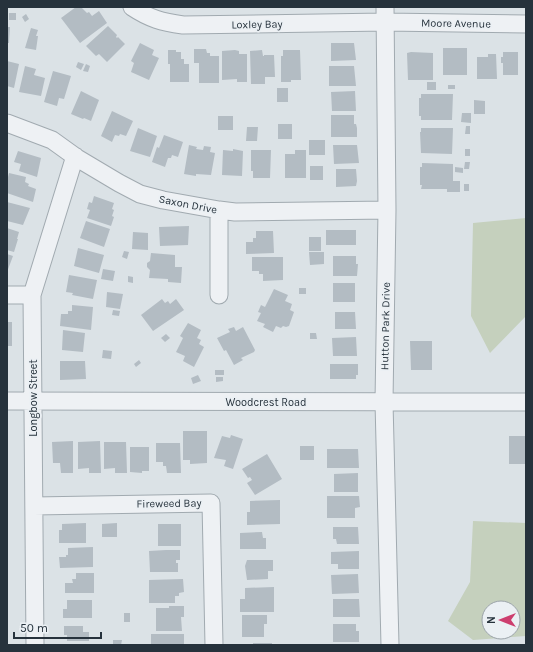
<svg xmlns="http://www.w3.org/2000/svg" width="533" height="652" viewBox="0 0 533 652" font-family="Karla,sans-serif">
	<rect width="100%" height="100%" fill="#dbe2e6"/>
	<path fill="#c5d0bd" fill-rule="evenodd" d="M 526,218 L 526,316 L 490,353 L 471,316 L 473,223 Z
		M 473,521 L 526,523 L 526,636 L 473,640 L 448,621 L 470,582 ZM 489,608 L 513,608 L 513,632 L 489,632 Z"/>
	<path fill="#b3bcc3" d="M 76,7 L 81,7 L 87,13 L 89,12 L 92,16 L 99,11 L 107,23 L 80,43 L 61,18 Z
		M 9,13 L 16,13 L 16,20 L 9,20 Z
		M 26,14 L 29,19 L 25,22 L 22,17 Z
		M 108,26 L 117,35 L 116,37 L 117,38 L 118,37 L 125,44 L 107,62 L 99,54 L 96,56 L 86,46 Z
		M 7,27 L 10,27 L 9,43 L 7,43 Z
		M 31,28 L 38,30 L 36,36 L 38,36 L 36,50 L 25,48 Z
		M 140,43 L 154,50 L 152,55 L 159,58 L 149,80 L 131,72 L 134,63 L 131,61 Z
		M 331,43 L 354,43 L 356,60 L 331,61 Z
		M 443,48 L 467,48 L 467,75 L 443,75 Z
		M 194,49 L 206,49 L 207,53 L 210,53 L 210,56 L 219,56 L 219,83 L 199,83 L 199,63 L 194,63 Z
		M 168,50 L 176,50 L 176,52 L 181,52 L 181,59 L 184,59 L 184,64 L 189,64 L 189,82 L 170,82 L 170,64 L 168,64 Z
		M 235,50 L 239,51 L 239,54 L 247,54 L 247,82 L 237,82 L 237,79 L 222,80 L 222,51 Z
		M 262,50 L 263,56 L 264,56 L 264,55 L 274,55 L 275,77 L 265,77 L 265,84 L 251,84 L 250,51 Z
		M 283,50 L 300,50 L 301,80 L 291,80 L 291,82 L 281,82 L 281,56 L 283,56 Z
		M 411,52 L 433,53 L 433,80 L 408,80 L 407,53 Z
		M 503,52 L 518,52 L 518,75 L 503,75 L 503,63 L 501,63 L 501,57 L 503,57 Z
		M 488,54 L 496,54 L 497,79 L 477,79 L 477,57 L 488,57 Z
		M 7,61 L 19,64 L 14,88 L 7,86 Z
		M 78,62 L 84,64 L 81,70 L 76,67 Z
		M 86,64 L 90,66 L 88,72 L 83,71 Z
		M 25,66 L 36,69 L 34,75 L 45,78 L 41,96 L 19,92 Z
		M 329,66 L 354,66 L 356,86 L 329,86 Z
		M 53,71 L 71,76 L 64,99 L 59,98 L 57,106 L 44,102 Z
		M 427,82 L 436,82 L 436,90 L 427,90 Z
		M 448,85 L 455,85 L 455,89 L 448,89 Z
		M 277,88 L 288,88 L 288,102 L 277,102 Z
		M 81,91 L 99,100 L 91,121 L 84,118 L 83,119 L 71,114 Z
		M 355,91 L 356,111 L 332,111 L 331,92 Z
		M 421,94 L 453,94 L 452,120 L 421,120 L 421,116 L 419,116 L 419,98 L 421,98 Z
		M 474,100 L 485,101 L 485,114 L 474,114 Z
		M 112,111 L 133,121 L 126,136 L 120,134 L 119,136 L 115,135 L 112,142 L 101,136 Z
		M 462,113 L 471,113 L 471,123 L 461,122 Z
		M 331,115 L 354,115 L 354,124 L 356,124 L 357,128 L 357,137 L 331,137 Z
		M 218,116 L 233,116 L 233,130 L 218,130 Z
		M 278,124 L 292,124 L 292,139 L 278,139 Z
		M 466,126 L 470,126 L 470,134 L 465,134 Z
		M 247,127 L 258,127 L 257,141 L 246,141 Z
		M 138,128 L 157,136 L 150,157 L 130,151 Z
		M 421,128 L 453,128 L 452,154 L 421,153 L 420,132 L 421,132 Z
		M 164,135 L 183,142 L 178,157 L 172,155 L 171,158 L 168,158 L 165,167 L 152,162 L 157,147 L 159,148 Z
		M 309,140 L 325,140 L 325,155 L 309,155 Z
		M 189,145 L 197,147 L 196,149 L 203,150 L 204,146 L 211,147 L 210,152 L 215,153 L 211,175 L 196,174 L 196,176 L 184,174 Z
		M 333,145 L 357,145 L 359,163 L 334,164 Z
		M 233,149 L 243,151 L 242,176 L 222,175 L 223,150 L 233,151 Z
		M 465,149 L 470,149 L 470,156 L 465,156 Z
		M 251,150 L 271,150 L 270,178 L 253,178 L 253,171 L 251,171 Z
		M 295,150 L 306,150 L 306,178 L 285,178 L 285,154 L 295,154 Z
		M 18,151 L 41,158 L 37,177 L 19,171 L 21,164 L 14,162 Z
		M 465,162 L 470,162 L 469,169 L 464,169 Z
		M 422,163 L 453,164 L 453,181 L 460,181 L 460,192 L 447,192 L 447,189 L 421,189 L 422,185 L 420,185 L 420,167 L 422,167 Z
		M 310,166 L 323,166 L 323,180 L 310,180 Z
		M 455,167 L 463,168 L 463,173 L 455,172 Z
		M 336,169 L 356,169 L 357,181 L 356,186 L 336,187 Z
		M 9,173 L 26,177 L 25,182 L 29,184 L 28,186 L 36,189 L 33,202 L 7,193 L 7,181 Z
		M 464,184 L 469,184 L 469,191 L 464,191 Z
		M 94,196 L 114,203 L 112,209 L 114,210 L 112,216 L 114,217 L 111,226 L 87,218 L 90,210 L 87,209 L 89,202 L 92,203 Z
		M 7,202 L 30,208 L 23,225 L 7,221 Z
		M 86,221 L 110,229 L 104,247 L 80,238 Z
		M 189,226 L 188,245 L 160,246 L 159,227 Z
		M 7,228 L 19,232 L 17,239 L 18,239 L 14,252 L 7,250 Z
		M 326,230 L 356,230 L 356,245 L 326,245 Z
		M 256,231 L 273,231 L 274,253 L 246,254 L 246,242 L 253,242 L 253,238 L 256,238 Z
		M 133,232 L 148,233 L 148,250 L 132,249 Z
		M 309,237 L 321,237 L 321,251 L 309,251 Z
		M 78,248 L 104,255 L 99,273 L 74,266 Z
		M 124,251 L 129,252 L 127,259 L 122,257 Z
		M 309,252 L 324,252 L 324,264 L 310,265 Z
		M 151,253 L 175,255 L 175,267 L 182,267 L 181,283 L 168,282 L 168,279 L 149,278 L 150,270 L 147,267 L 147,263 L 150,261 Z
		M 7,254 L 13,256 L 7,272 Z
		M 333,256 L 356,256 L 356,264 L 358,264 L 357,276 L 333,276 Z
		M 252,257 L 283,257 L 283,280 L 263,281 L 263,274 L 259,274 L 259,271 L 252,271 Z
		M 103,269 L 115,271 L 113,281 L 101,279 Z
		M 69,275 L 97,280 L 93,299 L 72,295 L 73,293 L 66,292 Z
		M 128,276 L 133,277 L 133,283 L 128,282 Z
		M 333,283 L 355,283 L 355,302 L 333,302 Z
		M 299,288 L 306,288 L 306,294 L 299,294 Z
		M 274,289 L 288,295 L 285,301 L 292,304 L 290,310 L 294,312 L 289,326 L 286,327 L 283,326 L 281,328 L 276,326 L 273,332 L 263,327 L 265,324 L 257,321 L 261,313 L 258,312 L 261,305 L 265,307 Z
		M 107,292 L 123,294 L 120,309 L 106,307 Z
		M 162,299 L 165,303 L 168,301 L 170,304 L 176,299 L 184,310 L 153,331 L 141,315 Z
		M 72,305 L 93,307 L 91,330 L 60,326 L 61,314 L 68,314 L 68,311 L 72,311 Z
		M 113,310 L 120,311 L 119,316 L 112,315 Z
		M 335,312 L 355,312 L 356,329 L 335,329 Z
		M 7,322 L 12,322 L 12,346 L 7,346 Z
		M 188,323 L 201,330 L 197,338 L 201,340 L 199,344 L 204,347 L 194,367 L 183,361 L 185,356 L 176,352 L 183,338 L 180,336 Z
		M 234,327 L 236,331 L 243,327 L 255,350 L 254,352 L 241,358 L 243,360 L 234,365 L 226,350 L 224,351 L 217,338 L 230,332 L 228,329 Z
		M 63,330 L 85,333 L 83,352 L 62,350 Z
		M 310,333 L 316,333 L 317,339 L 310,339 Z
		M 166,334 L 170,338 L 165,342 L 161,338 Z
		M 356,337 L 357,356 L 333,356 L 332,338 Z
		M 410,341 L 432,341 L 432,370 L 411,370 Z
		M 103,350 L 112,351 L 111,359 L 102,358 Z
		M 139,360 L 141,363 L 136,367 L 134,364 Z
		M 60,361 L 85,361 L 86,379 L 60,380 Z
		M 330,364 L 358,364 L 358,375 L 356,375 L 356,379 L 330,379 Z
		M 215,370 L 224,370 L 224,375 L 215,375 Z
		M 198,375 L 201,381 L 193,384 L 191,378 Z
		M 216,377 L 223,377 L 223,381 L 216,382 Z
		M 183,431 L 207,431 L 207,463 L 190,464 L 190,460 L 183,460 Z
		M 231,435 L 243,439 L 233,469 L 224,466 L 226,460 L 214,458 L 222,436 L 230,438 Z
		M 509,436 L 526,436 L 526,464 L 509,464 Z
		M 73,441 L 73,473 L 61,473 L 60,463 L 53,463 L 52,442 Z
		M 100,441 L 101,473 L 89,473 L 89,468 L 78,469 L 78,442 Z
		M 104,442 L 126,442 L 127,473 L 115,473 L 115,468 L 104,469 Z
		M 156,443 L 180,443 L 181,473 L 167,473 L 166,466 L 163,466 L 163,462 L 156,462 Z
		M 300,446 L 314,446 L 314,460 L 300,460 Z
		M 130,447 L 149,447 L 149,471 L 142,471 L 142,473 L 130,472 Z
		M 327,449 L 358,449 L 359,468 L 327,468 Z
		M 267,454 L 282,479 L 255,495 L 247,483 L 252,480 L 250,477 L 248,478 L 242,469 Z
		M 358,473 L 358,492 L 334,492 L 334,474 Z
		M 327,496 L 359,496 L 360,507 L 355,508 L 355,518 L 327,518 Z
		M 280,500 L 280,524 L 247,525 L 247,512 L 250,512 L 250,501 Z
		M 86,523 L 86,543 L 59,543 L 59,530 L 62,530 L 62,524 Z
		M 117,523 L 117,537 L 102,537 L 102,524 Z
		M 158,524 L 181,524 L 181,546 L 158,546 Z
		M 333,527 L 358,527 L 359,544 L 337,544 L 336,539 L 333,539 Z
		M 262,532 L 263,538 L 266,538 L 266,549 L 240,549 L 240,533 Z
		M 93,547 L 93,567 L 60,568 L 59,557 L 66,557 L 66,555 L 68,555 L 68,548 Z
		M 166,550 L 180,550 L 180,560 L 176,560 L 176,563 L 178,563 L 178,572 L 150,572 L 149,551 Z
		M 359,551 L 359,569 L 338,569 L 338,564 L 331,564 L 331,552 Z
		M 247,560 L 273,560 L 273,571 L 268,571 L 268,579 L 247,580 L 245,566 Z
		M 76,573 L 94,573 L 94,593 L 65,593 L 65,583 L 73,583 L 72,579 L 76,579 Z
		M 358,574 L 359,593 L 332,594 L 331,575 Z
		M 183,579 L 184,592 L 179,593 L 179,596 L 175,596 L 175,603 L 149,603 L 149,580 Z
		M 274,587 L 274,612 L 240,612 L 240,599 L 245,599 L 245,588 Z
		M 333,599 L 359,599 L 360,617 L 333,617 Z
		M 67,600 L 92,600 L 92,618 L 63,618 L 63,609 L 67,609 Z
		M 169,606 L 184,606 L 184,617 L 181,617 L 182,631 L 156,631 L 156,608 L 169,608 Z
		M 124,613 L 130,613 L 130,622 L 124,622 Z
		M 242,615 L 267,615 L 267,624 L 264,624 L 264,637 L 242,637 Z
		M 333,624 L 356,624 L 356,631 L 359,631 L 359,642 L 333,642 Z
		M 64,626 L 83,626 L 83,632 L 89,632 L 89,641 L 67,641 L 67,635 L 64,635 Z
		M 151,634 L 184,634 L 184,645 L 151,645 Z
		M 113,640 L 122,640 L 121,645 L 113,645 Z
		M 253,643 L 272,643 L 272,645 L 253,645 Z"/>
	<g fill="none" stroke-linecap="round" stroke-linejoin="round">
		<defs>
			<path id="minor" d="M 132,7 C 150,19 162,22 183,25 L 385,22 L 526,24
				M 385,7 L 387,210 L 384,402 L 390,645
				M 7,123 L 52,140 L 77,158 L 119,183 L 140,194 L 163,200 L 219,210 L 235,212 L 387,210
				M 219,210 L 219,295
				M 7,295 L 32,295
				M 7,401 L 526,402
				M 34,506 L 211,503 L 214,645
				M 35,645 L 32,295 L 75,156"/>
		</defs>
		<use href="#minor" stroke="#a1aab0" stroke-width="19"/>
		<use href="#minor" stroke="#eef1f4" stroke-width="17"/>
	</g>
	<g text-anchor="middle" stroke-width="3.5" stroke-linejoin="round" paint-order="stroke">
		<g font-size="11" fill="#26323c" stroke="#ebf0f4">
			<text transform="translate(456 23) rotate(1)" y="4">Moore Avenue</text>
			<text transform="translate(257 24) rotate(-1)" y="4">Loxley Bay</text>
			<text transform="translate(188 204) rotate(11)" y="4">Saxon Drive</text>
			<text transform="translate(385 326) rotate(-89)" y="4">Hutton Park Drive</text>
			<text transform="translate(33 398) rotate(-90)" y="4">Longbow Street</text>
			<text x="266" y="406">Woodcrest Road</text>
			<text transform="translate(169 503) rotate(-1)" y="4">Fireweed Bay</text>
		</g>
	</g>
	<rect width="533" height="652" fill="none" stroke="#26323c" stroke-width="16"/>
	<g transform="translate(501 620) rotate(270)"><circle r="19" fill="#ebf0f4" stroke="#9ca4aa"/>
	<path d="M0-3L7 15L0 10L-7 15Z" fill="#cd3e6f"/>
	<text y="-6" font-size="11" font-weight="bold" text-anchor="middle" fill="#26323c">N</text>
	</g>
	<path d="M14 632v6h87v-6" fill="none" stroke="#26323c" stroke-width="2"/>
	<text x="20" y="632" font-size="12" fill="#26323c" stroke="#ebf0f4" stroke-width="3" paint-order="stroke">50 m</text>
</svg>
